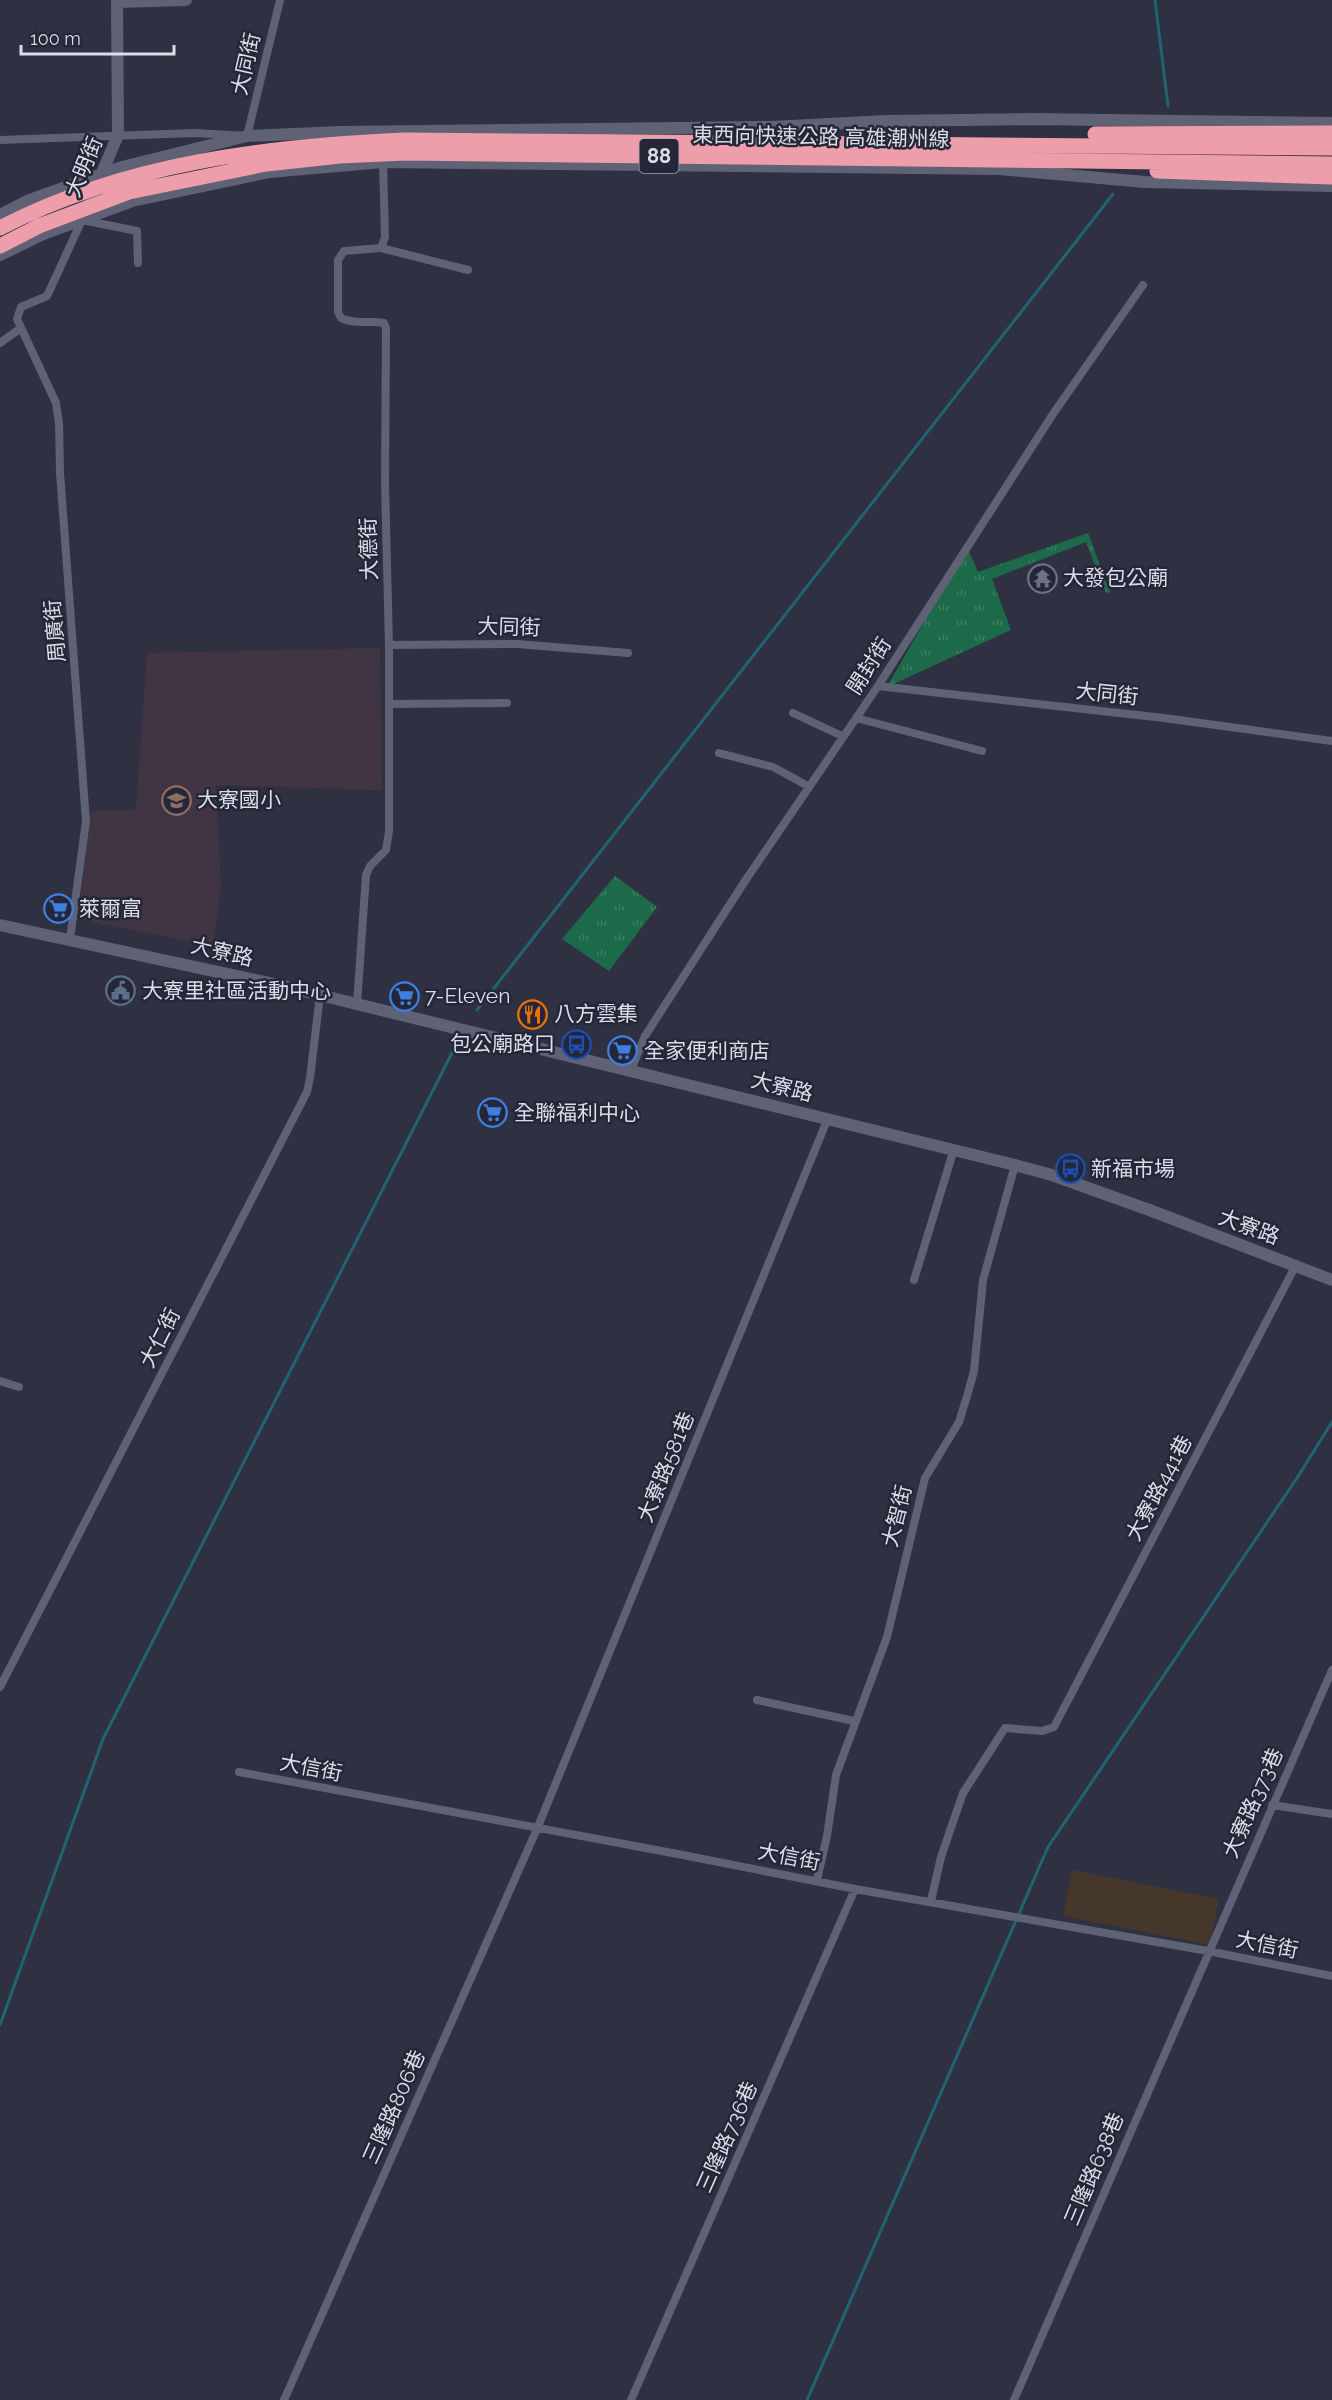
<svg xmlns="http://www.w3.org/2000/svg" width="1332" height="2400" viewBox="0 0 1332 2400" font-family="Raleway,'Noto Sans TC',sans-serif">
	<defs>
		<pattern id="park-tufts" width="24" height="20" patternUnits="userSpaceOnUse" patternTransform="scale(1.5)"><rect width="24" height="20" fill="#1d6a4a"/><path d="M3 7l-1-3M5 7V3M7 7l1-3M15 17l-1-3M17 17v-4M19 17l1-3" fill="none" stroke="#3d7f64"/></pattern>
	</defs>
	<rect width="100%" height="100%" fill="#2f3142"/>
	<path fill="#45372a" d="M 1072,1870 L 1219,1899 L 1210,1945 L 1063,1916 Z"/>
	<path fill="#423543" d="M 380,648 L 382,790 L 216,785 L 221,884 L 213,946 L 78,919 L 91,811 L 136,810 L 147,653 Z"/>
	<path fill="url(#park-tufts)" d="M 1088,533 L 1110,592 L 1106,593 L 1086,542 L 992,579 L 1011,630 L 887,687 L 967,547 L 978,572 Z
		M 615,876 L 657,907 L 609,971 L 562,939 Z"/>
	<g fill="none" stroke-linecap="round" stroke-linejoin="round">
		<path stroke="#206471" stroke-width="3" d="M 1155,0 L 1168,106
			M 477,1010 L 1113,194
			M 0,2025 L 103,1739 L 453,1051
			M 807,2400 L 1048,1847 L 1299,1475 L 1332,1422"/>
		<path stroke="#5f6275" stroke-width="8" d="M 0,140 L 194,133 L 247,136 L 280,0
			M 381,248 L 468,270
			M 0,343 L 21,328
			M 389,645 L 517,644 L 628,653
			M 878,686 L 1164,718 L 1332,741
			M 389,704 L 507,703
			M 793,713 L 842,736
			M 856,718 L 982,751
			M 719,753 L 773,767 L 808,786
			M 70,939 L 86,821 L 60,473 L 59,424 L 56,403 L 17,319 L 21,307 L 47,296 L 82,220 L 137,231 L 138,263
			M 357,1004 L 366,875 L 370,866 L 386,850 L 389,831 L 389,645 L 385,483 L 386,328 L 384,323 C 370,320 354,325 341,318 L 338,312 L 338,260 L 344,251 L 381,248 L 385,237 L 383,162
			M 631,1070 L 645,1036 L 745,881 L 878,686 L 1053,414 L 1143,285
			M 914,1280 L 954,1149
			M 0,1381 L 19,1387
			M 0,1687 L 307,1092 L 310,1078 L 320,995
			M 757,1700 L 854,1721
			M 239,1772 L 683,1855 L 855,1889 L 1208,1951 L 1332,1976
			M 1272,1805 L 1332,1814
			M 817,1880 L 827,1836 L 836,1775 L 887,1637 L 925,1478 L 959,1422 L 968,1393 L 974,1371 L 983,1280 L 1015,1165
			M 931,1901 L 941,1857 L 963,1793 L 1005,1728 L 1042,1731 L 1054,1727 L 1296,1265
			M 284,2400 L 537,1829 L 828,1118
			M 631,2400 L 855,1889
			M 1014,2400 L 1332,1670"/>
		<path stroke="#5f6275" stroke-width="12" d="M 85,213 L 118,135 L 117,2 L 186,0
			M 0,215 L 27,201 L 122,167 L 247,136 L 340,132 L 772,127 L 886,121 L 1033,119 L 1332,123
			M 0,255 L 43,234 L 132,201 L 269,172 L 383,162 L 1000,169 L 1145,182 L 1332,186
			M 0,925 L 279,985 L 1015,1165 L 1052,1175 L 1152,1211 L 1332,1280"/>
		<path stroke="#ed9eaa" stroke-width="15" d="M 1095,134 L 1332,133
			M 1157,171 L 1332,177
			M 0,228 C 125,163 267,146 405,140 L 1332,148
			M 0,246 L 39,226 L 129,192 L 266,164 L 340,156 L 405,153 L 1332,164"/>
	</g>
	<defs>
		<symbol id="temple-ring" viewBox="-11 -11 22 22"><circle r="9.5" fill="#252738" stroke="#6b7280" stroke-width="1.5"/><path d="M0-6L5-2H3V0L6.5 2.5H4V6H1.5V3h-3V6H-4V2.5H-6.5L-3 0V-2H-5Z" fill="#6b7280"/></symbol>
		<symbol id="school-ring" viewBox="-11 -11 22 22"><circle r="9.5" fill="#252738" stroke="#8d6e63" stroke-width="1.5"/><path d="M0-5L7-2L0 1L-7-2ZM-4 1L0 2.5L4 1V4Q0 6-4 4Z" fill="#8d6e63"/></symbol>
		<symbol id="supermarket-ring" viewBox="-11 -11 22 22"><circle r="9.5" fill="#252738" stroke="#3f7fe0" stroke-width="1.5"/><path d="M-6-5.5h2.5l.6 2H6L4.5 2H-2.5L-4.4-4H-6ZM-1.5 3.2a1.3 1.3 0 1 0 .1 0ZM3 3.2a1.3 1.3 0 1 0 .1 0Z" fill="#3f7fe0"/></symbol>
		<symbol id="civic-ring" viewBox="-11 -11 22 22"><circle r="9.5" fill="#252738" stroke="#5c6f8a" stroke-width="1.5"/><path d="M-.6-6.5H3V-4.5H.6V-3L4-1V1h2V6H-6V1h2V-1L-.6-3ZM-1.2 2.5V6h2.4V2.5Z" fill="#5c6f8a"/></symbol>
		<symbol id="restaurant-ring" viewBox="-11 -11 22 22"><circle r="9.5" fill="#252738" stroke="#e8710a" stroke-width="1.5"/><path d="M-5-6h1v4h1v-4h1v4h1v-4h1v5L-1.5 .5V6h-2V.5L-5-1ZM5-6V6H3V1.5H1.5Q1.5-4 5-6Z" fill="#e8710a"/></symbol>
		<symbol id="bus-ring" viewBox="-11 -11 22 22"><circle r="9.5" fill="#252738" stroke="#1a4fb4" stroke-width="1.5"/><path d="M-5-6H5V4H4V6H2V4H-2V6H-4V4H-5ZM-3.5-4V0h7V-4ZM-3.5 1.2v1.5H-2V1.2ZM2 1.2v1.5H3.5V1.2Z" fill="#1a4fb4"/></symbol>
	</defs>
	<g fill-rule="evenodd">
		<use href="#temple-ring" x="1026" y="562" width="33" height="33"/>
		<use href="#school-ring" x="160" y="784" width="33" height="33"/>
		<use href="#supermarket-ring" x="42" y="892" width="33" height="33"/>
		<use href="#civic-ring" x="104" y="974" width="33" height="33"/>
		<use href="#supermarket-ring" x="388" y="980" width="33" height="33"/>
		<use href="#restaurant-ring" x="516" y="998" width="33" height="33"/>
		<use href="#bus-ring" x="560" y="1028" width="33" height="33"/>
		<use href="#supermarket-ring" x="606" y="1034" width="33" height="33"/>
		<use href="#supermarket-ring" x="476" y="1096" width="33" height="33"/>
		<use href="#bus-ring" x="1054" y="1152" width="33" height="33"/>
	</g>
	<g text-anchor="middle" stroke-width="5" stroke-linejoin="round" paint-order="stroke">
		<rect fill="#252738" stroke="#a4a6b3" stroke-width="1.5" x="639.5" y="139" width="39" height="34" rx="4.5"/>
		<g font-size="20" font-weight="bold" fill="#dbdde8">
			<text x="659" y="163">88</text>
		</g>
		<g font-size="21" fill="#dbdde8" stroke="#252738">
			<text transform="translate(246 64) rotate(-77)" y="7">大同街</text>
			<text transform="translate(821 137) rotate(1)" y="7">東西向快速公路 高雄潮州線</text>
			<text transform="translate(84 167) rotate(-67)" y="7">大明街</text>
			<text transform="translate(369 549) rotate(-92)" y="7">大德街</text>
			<text transform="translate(509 627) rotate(2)" y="7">大同街</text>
			<text transform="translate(55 631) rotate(-95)" y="7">周廣街</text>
			<text transform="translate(869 666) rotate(-57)" y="7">開封街</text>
			<text transform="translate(1107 694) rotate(6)" y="7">大同街</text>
			<text transform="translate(222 952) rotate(13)" y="7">大寮路</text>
			<text transform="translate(782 1087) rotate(14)" y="7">大寮路</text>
			<text transform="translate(1249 1227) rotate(20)" y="7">大寮路</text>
			<text transform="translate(160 1338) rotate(-63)" y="7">大仁街</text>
			<text transform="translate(666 1467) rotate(-68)" y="7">大寮路581巷</text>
			<text transform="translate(1159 1488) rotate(-62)" y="7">大寮路441巷</text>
			<text transform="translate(897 1516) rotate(-76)" y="7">大智街</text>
			<text transform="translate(311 1768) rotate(11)" y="7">大信街</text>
			<text transform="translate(1253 1803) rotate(-66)" y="7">大寮路373巷</text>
			<text transform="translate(789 1857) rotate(11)" y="7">大信街</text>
			<text transform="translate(1267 1945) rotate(11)" y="7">大信街</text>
			<text transform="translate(394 2107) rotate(-66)" y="7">三隆路806巷</text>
			<text transform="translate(727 2137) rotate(-66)" y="7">三隆路736巷</text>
			<text transform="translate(1094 2169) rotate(-67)" y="7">三隆路638巷</text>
		</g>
		<g font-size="21" fill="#dbdde8" stroke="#252738" text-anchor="start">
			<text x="1063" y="585">大發包公廟</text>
			<text x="197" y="807">大寮國小</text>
			<text x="79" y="916">萊爾富</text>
			<text x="142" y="998">大寮里社區活動中心</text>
			<text x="425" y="1003">7-Eleven</text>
			<text x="554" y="1021">八方雲集</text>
			<text x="555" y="1051" text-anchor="end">包公廟路口</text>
			<text x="644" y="1058">全家便利商店</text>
			<text x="514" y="1120">全聯福利中心</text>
			<text x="1091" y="1176">新福市場</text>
		</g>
	</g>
	<path d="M21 45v9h153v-9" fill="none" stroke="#dbdde8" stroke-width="3"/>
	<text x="30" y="45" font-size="18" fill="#dbdde8" stroke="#252738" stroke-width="4.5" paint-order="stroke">100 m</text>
</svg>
